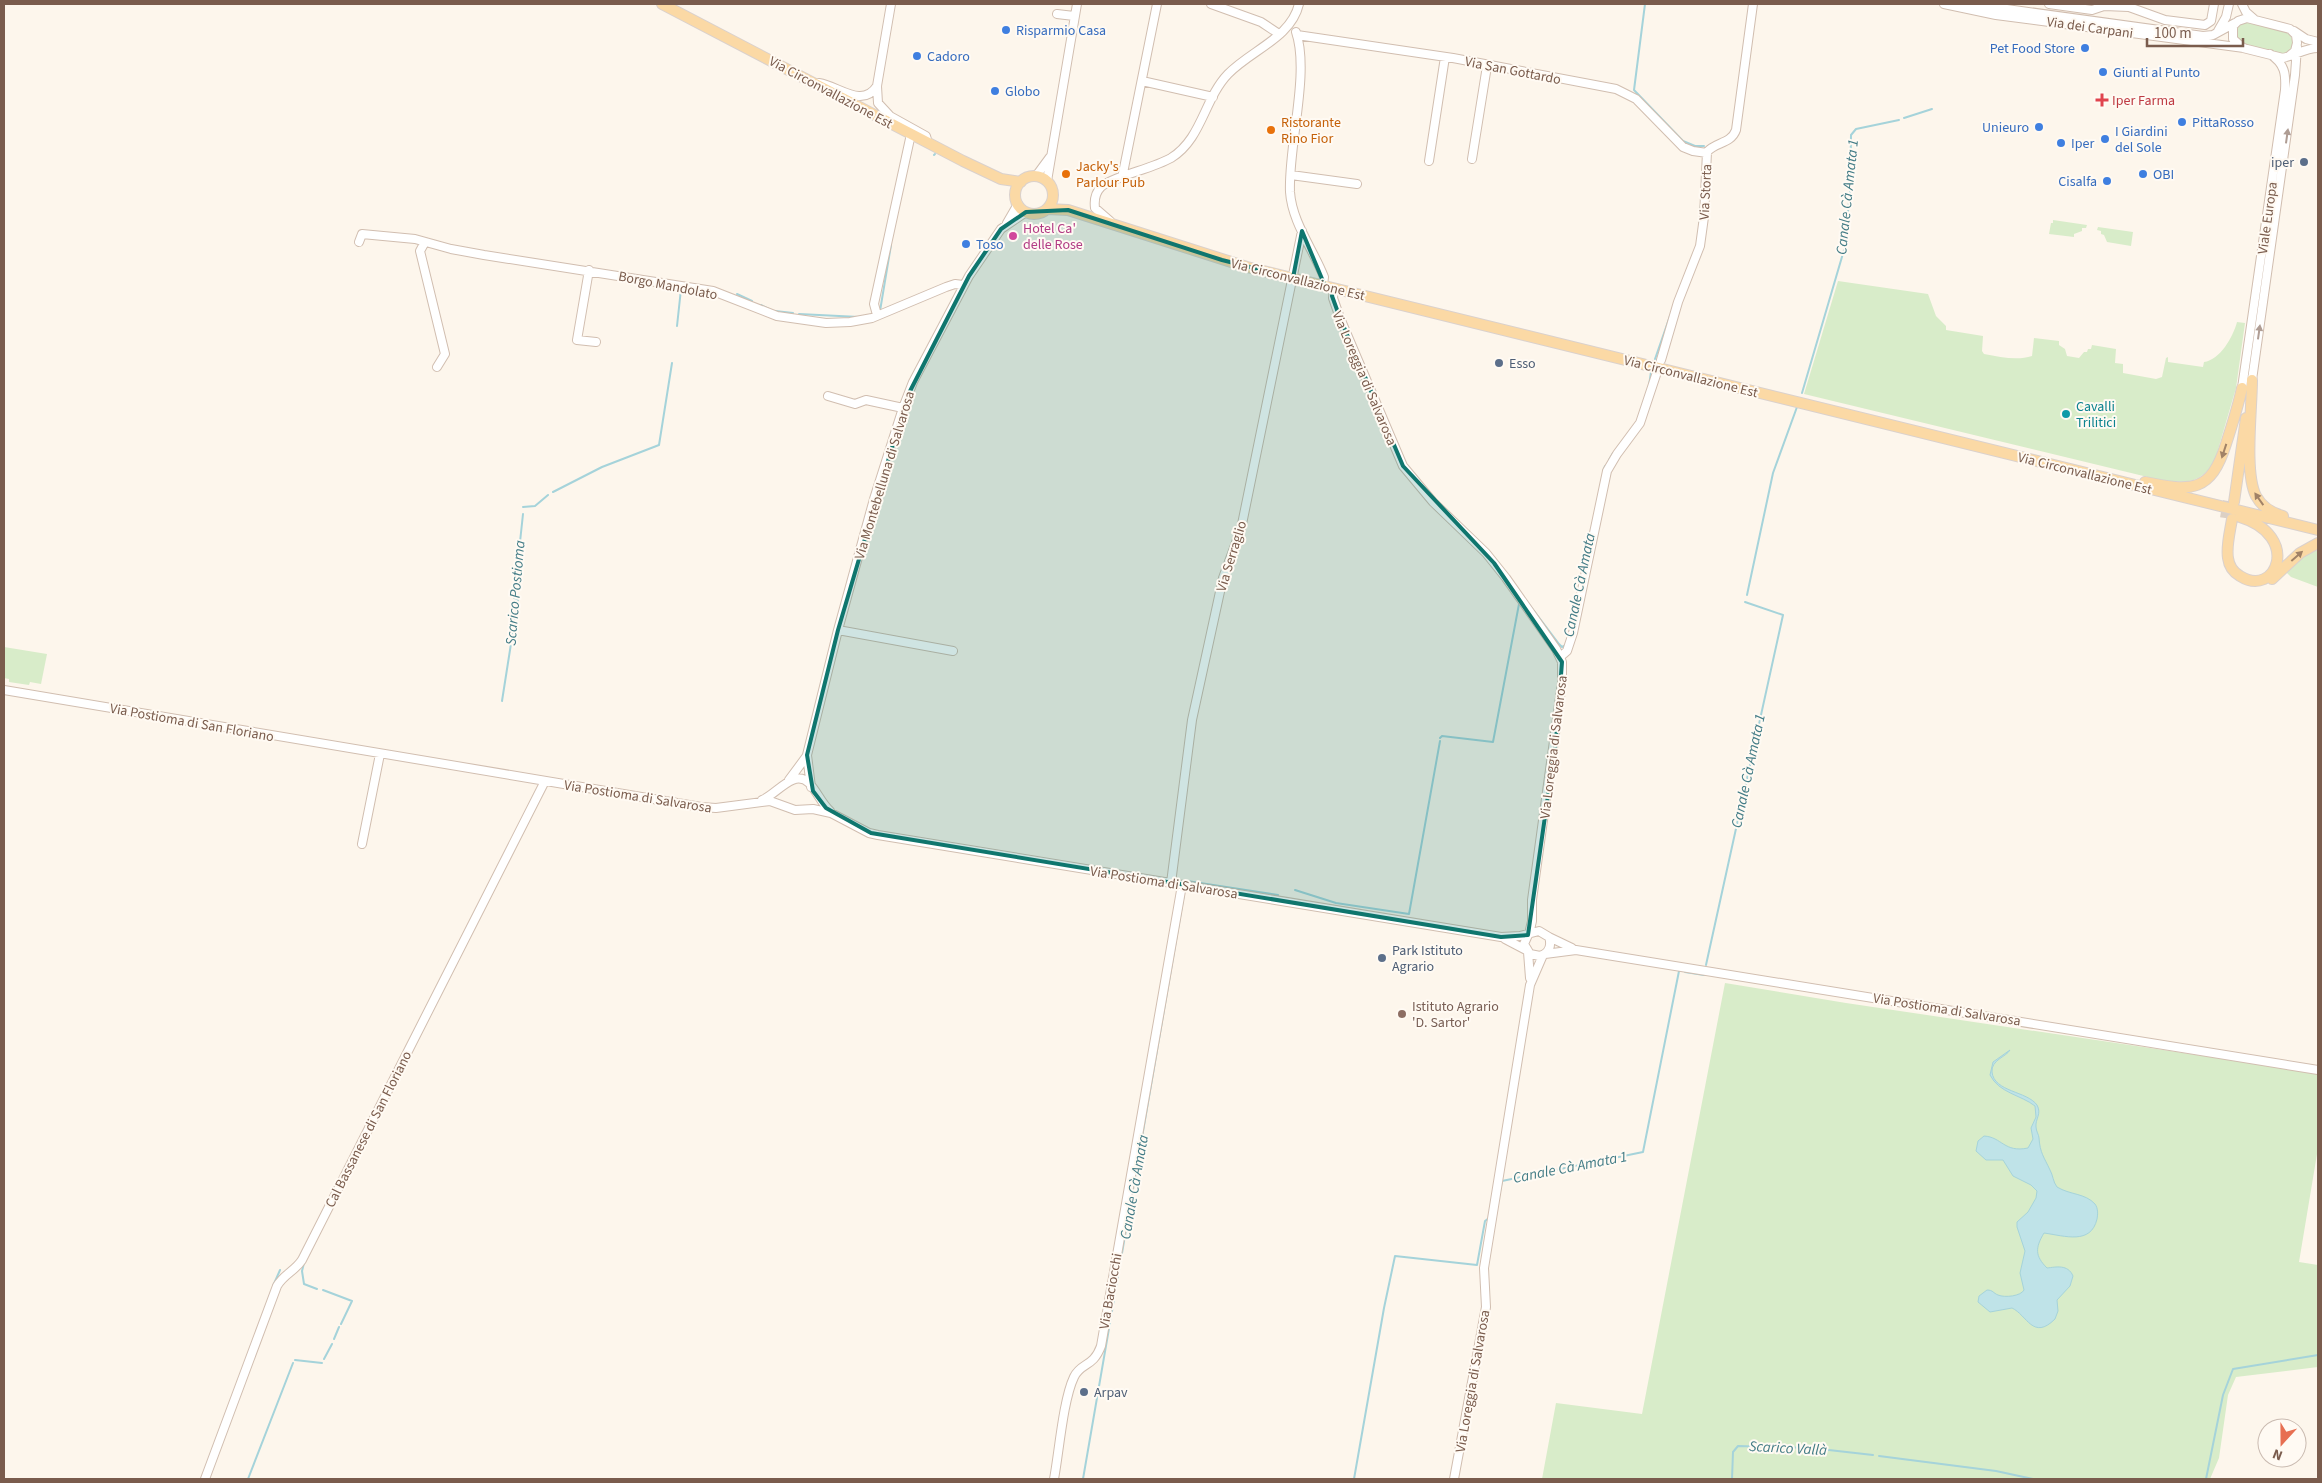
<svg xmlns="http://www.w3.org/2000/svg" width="2322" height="1483" viewBox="0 0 2322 1483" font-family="'Source Sans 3',sans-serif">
	<rect width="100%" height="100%" fill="#fdf6ec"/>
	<path fill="#d8ecc9" d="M 2247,22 L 2289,33 L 2293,41 L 2291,49 L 2285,53 L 2280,54 C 2266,48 2235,49 2236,30 L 2241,24 Z
		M 2053,220 L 2087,225 L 2086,228 L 2082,228 L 2082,231 L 2074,234 L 2074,237 L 2049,234 L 2051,223 L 2053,223 Z
		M 2098,227 L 2133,232 L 2131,246 L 2107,242 L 2104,235 L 2101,234 L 2101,231 L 2097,230 Z
		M 1838,281 L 1928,294 L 1936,316 L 1946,326 L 1946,330 L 1983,336 L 1982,351 L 1984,354 C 2001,357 2017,361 2032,356 L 2034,338 L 2059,341 L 2059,345 L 2065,349 L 2067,356 L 2079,358 L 2084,352 L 2087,352 L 2088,349 L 2091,349 L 2092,345 L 2116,349 L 2115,363 L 2123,364 L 2123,373 L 2156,379 L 2162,377 L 2166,358 L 2168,357 L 2168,362 L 2203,367 L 2204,362 C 2220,360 2233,337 2237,322 L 2245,323 L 2236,388 L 2215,460 C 2200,485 2186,483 2160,480 L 1804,394 Z
		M 2318,550 L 2318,587 L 2291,577 L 2287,573 C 2290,559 2306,554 2318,550 Z
		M 4,647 L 47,654 L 41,684 L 30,682 L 29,685 L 9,682 L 9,679 L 4,678 Z
		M 1725,983 L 1846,1003 L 2318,1073 L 2318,1148 L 2299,1262 L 2318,1265 L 2318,1367 L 2236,1377 L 2228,1395 L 2219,1458 L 2210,1479 L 1542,1479 L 1556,1403 L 1642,1414 Z"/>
	<path fill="#bfe3e8" stroke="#a5d3da" d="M 2010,1050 C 2006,1057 1991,1060 1992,1072 C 1994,1092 2027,1091 2037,1105 C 2042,1114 2035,1119 2036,1127 C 2036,1131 2039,1135 2039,1138 C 2040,1153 2044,1157 2050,1170 C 2053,1175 2053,1182 2057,1187 C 2070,1195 2085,1193 2095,1204 C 2098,1208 2098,1214 2097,1219 C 2091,1245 2065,1236 2044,1233 C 2035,1248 2035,1256 2047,1268 C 2056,1267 2068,1264 2073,1276 L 2070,1286 L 2057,1300 L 2058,1311 L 2055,1319 C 2033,1341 2027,1315 2012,1308 L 1990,1312 L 1978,1302 L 1979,1296 L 1987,1290 C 1993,1290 1993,1293 1998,1295 C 2005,1298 2021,1296 2024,1290 L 2020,1273 L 2025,1251 L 2017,1227 L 2017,1222 L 2028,1212 L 2036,1198 L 2037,1191 L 2031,1185 L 2013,1176 L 2003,1160 L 1986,1160 L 1976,1151 L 1978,1141 L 1984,1136 C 2002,1137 2004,1153 2028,1148 L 2033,1139 L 2031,1128 L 2036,1117 L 2035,1106 C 2021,1095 1999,1093 1990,1075 L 1993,1062 Z"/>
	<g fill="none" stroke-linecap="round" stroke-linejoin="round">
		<path stroke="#a5d3da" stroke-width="2" d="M 1645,4 L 1634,90 L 1683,141 L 1695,146 L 1704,146
			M 1904,118 L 1932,109
			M 934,155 L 935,154
			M 1699,229 L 1701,204
			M 698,292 L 708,295
			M 737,294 L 752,301
			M 761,305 L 769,309
			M 775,311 L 793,313
			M 880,311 L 891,245
			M 799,314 L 859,317
			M 677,326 L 681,289
			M 1655,359 L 1670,316
			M 1649,386 L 1651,372
			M 1802,393 L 1844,250 L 1850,192 L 1851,135 L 1856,129 L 1899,120
			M 1609,460 L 1613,453
			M 1603,471 L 1605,466
			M 553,492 L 602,467 L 659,445 L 672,363
			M 523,507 L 535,506 L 548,495
			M 1747,595 L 1773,473 L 1797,407
			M 1528,603 L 1559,644 L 1562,647 L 1566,645
			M 502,701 L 518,599 L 514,598 L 523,514
			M 1440,738 L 1442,736 L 1493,742 L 1519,604
			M 1187,881 L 1278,895
			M 1295,890 L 1336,903 L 1409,914 L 1440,741
			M 1706,965 L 1783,615 L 1745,602
			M 1685,972 L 1704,975
			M 1496,1211 L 1502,1181 L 1643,1152 L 1679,971
			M 304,1263 L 302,1271 L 304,1284 L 317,1289
			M 273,1286 L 280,1270
			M 323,1290 L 352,1301 L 341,1324
			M 334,1339 L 339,1327
			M 324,1359 L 332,1344
			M 295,1360 L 322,1363
			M 1879,1456 L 1996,1471 L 2033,1479
			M 248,1479 L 293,1363
			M 1083,1479 L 1184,894
			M 1354,1479 L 1384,1308 L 1395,1256 L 1477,1265 L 1485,1221 L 1489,1218
			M 1732,1479 L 1733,1452 L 1738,1446 L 1811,1448 L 1873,1455
			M 2206,1479 L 2223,1395 L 2233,1369 L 2318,1355"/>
		<path stroke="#dcd0c4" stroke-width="10" stroke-dasharray="10 5" stroke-linecap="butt" d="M 2225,518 L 2228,501"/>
		<defs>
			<path id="minor" d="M 891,4 L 877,86 L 878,103 L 890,116 L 926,136 L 928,143
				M 1211,4 L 1261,22 L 1279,34
				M 1944,4 L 1996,15 L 2244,48
				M 1971,4 L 2203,36 L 2213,35 L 2235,23
				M 2049,4 L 2092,10 L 2104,6 L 2129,7 L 2165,20 L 2205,25 L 2211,21 L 2214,4
				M 2242,4 L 2246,12 L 2254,19
				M 1057,14 L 1074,16
				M 2218,31 L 2226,17 L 2229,4
				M 2294,31 L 2306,39 L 2318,42
				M 1296,32 C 1310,73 1288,146 1290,192 C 1292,222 1313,249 1324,277 L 1323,285
				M 1297,35 L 1453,58 L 1616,89 L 1636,99 L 1683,147 L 1693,151 L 1707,153
				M 2289,56 L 2295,51 L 2297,43 L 2296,35 L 2290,29 L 2247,18 L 2238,21 L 2233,26 L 2233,39 L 2243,48 L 2283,58 C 2295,55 2306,48 2318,48
				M 1142,81 L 1213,97
				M 819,83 C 839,86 862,109 877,86
				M 1472,159 L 1487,66
				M 1429,161 L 1445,57
				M 1291,175 L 1357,184
				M 1036,176 L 1050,157
				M 1122,178 L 1157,4
				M 1047,181 L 1077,4
				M 1110,221 L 1095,208 C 1094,200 1095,193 1101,187 C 1114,176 1152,169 1171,158 C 1202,139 1204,99 1228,74 C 1251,50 1291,38 1299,4
				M 1007,223 L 1018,204
				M 359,242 L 362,234 L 415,239 L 451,249 L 484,255 L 713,291 L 777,316 L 826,323 L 850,322 L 872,318 L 946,287 L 955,284 L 963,285
				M 425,242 L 420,251 L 445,354 L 437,367
				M 589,270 L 577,340 L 596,342
				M 1334,288 L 1333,298 L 1340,318 L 1403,466 L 1433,502 L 1486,553 L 1506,578 L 1556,649 L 1562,662 L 1562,683 L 1532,900 L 1532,921 L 1529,934
				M 877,315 L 874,304 L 911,134
				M 1661,360 L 1678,302 L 1700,246 L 1704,217 L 1707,152 C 1715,142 1731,144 1736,130 L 1753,4
				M 2252,380 L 2295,75 L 2297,47
				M 2242,388 L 2285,90 C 2286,74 2285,64 2270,54
				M 828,396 L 855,404 L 866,400 L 903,408
				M 838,630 L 953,651
				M 1560,657 L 1567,651 L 1573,633 L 1607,471 L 1617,454 L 1640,423 L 1656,375
				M 4,690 L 701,807 L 716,808 L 770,801 L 795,810 L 813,809 L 831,813 L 869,833 L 878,835 L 1501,937 L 1520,936 L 1539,931 L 1549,937 C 1552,946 1549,953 1540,956 L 1530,954 L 1524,944 L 1528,935
				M 789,780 L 806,757
				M 811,787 L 807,755 L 838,630 L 874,499 L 903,408 L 913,382 L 969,276 L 1001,229 L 1026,212
				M 762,800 C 776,795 794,768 809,783 C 817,791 821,803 830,811
				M 362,844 L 380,754
				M 1171,883 L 1192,720 L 1223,578 L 1241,529 L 1302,231
				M 1549,937 L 1572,948
				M 1505,939 L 1526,950
				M 1528,952 L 1530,978
				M 1545,954 L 1576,950 L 2318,1070
				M 205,1479 L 277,1286 C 284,1274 295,1271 302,1260 L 545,781
				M 1054,1479 C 1059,1453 1063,1400 1074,1377 C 1081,1362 1093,1368 1101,1346 L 1182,885
				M 1454,1479 L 1486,1307 L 1484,1268 L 1530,985 L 1543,955"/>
			<path id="major" d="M 662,4 L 963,161 L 1001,179 L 1021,182
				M1015 195a19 19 0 1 1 38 0a19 19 0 1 1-38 0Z
				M 1047,209 L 1068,210 L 1247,267 L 2318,530
				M 2252,380 C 2252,409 2244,472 2256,496 C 2262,507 2272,513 2283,516
				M 2145,482 C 2192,492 2211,492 2226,444 C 2232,425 2238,407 2242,388
				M 2234,502 L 2246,418
				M 2232,519 C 2230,532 2226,546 2228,558 C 2229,566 2233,572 2240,576 C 2276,599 2302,536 2240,517
				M 2272,579 L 2300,553 L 2318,543"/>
		</defs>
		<use href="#minor" stroke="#d1beb0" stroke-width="10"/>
		<use href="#major" stroke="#dad1cd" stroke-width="12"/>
		<use href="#minor" stroke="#fff" stroke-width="8"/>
		<use href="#major" stroke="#fbd9a5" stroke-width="10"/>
	</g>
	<defs><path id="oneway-solid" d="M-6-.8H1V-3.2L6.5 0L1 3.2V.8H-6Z" transform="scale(1.25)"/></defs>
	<g fill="#af9d94">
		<use href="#oneway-solid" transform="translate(2287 136) rotate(-82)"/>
		<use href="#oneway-solid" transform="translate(2259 332) rotate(-82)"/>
	</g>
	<g fill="#a18267">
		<use href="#oneway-solid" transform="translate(2224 451) rotate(108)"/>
		<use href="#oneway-solid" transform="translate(2259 499) rotate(-125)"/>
		<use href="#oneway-solid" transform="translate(2297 556) rotate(-41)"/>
	</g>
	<path fill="#0f766e" fill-opacity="0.2" stroke="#0f766e" stroke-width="4" stroke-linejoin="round" d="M 1068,210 L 1222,260 L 1293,278 L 1302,231 L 1325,286 L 1334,288 L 1332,296 L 1340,318 L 1403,466 L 1494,563 L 1562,662 L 1556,740 L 1528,935 L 1501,937 L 871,833 L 826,808 L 813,791 L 807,755 L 838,630 L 907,397 L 969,276 L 1001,229 L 1026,212 Z"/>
	<g fill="#3f7fe0" stroke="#fffaf3" stroke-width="2">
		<circle cx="1006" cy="30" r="5"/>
		<circle cx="2085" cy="48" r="5"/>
		<circle cx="917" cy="56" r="5"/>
		<circle cx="2103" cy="72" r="5"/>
		<circle cx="995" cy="91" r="5"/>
		<circle cx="2182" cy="122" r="5"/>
		<circle cx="2039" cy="127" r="5"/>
		<circle cx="2105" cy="139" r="5"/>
		<circle cx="2061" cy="143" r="5"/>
		<circle cx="2143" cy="174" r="5"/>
		<circle cx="2107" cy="181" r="5"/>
		<circle cx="966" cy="244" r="5"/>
	</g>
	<path fill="#e0444e" stroke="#fffaf3" stroke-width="2" d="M2099.5 92.5h5v5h5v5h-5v5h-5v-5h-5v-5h5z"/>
	<g fill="#e8710a" stroke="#fffaf3" stroke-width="2">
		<circle cx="1271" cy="130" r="5"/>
		<circle cx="1066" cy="174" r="5"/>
	</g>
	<g fill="#5c6f8a" stroke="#fffaf3" stroke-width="2">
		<circle cx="2304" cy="162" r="5"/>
		<circle cx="1499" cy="363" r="5"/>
		<circle cx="1382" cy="958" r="5"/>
		<circle cx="1084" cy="1392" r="5"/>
	</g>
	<circle fill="#d1479c" stroke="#fffaf3" stroke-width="2" cx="1013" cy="236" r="5"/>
	<circle fill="#0f9aa8" stroke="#fffaf3" stroke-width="2" cx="2066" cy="414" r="5"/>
	<circle fill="#8d6e63" stroke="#fffaf3" stroke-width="2" cx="1402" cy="1014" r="5"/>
	<g text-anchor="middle" stroke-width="4" stroke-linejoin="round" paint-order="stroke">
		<g font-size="14" fill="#7a5c4d" stroke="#fffaf3">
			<text transform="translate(2090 27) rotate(8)" y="5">Via dei Carpani</text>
			<text transform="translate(1513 70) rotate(11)" y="5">Via San Gottardo</text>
			<text transform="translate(831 92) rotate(28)" y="5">Via Circonvallazione Est</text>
			<text transform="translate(1705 192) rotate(-87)" y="5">Via Storta</text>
			<text transform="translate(2267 218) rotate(-82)" y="5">Viale Europa</text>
			<text transform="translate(1298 279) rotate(14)" y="5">Via Circonvallazione Est</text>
			<text transform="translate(668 285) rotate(11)" y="5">Borgo Mandolato</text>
			<text transform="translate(1691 376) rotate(14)" y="5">Via Circonvallazione Est</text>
			<text transform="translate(1365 378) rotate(67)" y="5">Via Loreggia di Salvarosa</text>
			<text transform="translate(2085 473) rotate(14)" y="5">Via Circonvallazione Est</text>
			<text transform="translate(884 475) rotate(-73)" y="5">Via Montebelluna di Salvarosa</text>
			<text transform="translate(1231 556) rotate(-73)" y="5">Via Serraglio</text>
			<text transform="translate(192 722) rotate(10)" y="5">Via Postioma di San Floriano</text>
			<text transform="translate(1553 747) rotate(-83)" y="5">Via Loreggia di Salvarosa</text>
			<text transform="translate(638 796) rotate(9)" y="5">Via Postioma di Salvarosa</text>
			<text transform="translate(1164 882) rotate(9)" y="5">Via Postioma di Salvarosa</text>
			<text transform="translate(1947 1009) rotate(9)" y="5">Via Postioma di Salvarosa</text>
			<text transform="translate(368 1129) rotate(-63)" y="5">Cal Bassanese di San Floriano</text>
			<text transform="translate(1110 1291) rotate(-80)" y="5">Via Baciocchi</text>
			<text transform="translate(1472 1381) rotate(-80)" y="5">Via Loreggia di Salvarosa</text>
		</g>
		<g font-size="14" fill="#366cbe" stroke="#fffaf3" text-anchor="start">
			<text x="1016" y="35">Risparmio Casa</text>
			<text x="2075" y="53" text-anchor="end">Pet Food Store</text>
			<text x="927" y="61">Cadoro</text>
			<text x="2113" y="77">Giunti al Punto</text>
			<text x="1005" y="96">Globo</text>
			<text x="2192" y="127">PittaRosso</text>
			<text x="2029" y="132" text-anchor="end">Unieuro</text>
			<text x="2115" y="136">I Giardini<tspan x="2115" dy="16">del Sole</tspan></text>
			<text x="2071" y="148">Iper</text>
			<text x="2153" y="179">OBI</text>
			<text x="2097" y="186" text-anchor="end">Cisalfa</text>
			<text x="976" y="249">Toso</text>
		</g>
		<g font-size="14" fill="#be3a42" stroke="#fffaf3" text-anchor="start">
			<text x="2112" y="105">Iper Farma</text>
		</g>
		<g font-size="14" fill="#c56008" stroke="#fffaf3" text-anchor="start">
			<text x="1281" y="127">Ristorante<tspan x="1281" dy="16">Rino Fior</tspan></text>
			<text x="1076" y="171">Jacky's<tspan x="1076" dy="16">Parlour Pub</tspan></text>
		</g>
		<g font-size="14" fill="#4e5e75" stroke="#fffaf3" text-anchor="start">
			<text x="2294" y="167" text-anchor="end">iper</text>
			<text x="1509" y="368">Esso</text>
			<text x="1392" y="955">Park Istituto<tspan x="1392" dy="16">Agrario</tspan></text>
			<text x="1094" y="1397">Arpav</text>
		</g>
		<g font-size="14" fill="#b23c85" stroke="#fffaf3" text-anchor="start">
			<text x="1023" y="233">Hotel Ca'<tspan x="1023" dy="16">delle Rose</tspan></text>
		</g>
		<g font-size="14" fill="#0d838f" stroke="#fffaf3" text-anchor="start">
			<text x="2076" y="411">Cavalli<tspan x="2076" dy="16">Trilitici</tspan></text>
		</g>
		<g font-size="14" fill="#785e54" stroke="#fffaf3" text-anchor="start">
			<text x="1412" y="1011">Istituto Agrario<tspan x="1412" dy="16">'D. Sartor'</tspan></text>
		</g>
		<g font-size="15" font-style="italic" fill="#437c86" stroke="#fffaf3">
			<text transform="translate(1847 197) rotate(-84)" y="5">Canale Cà Amata 1</text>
			<text transform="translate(1579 585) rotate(-78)" y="5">Canale Cà Amata</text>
			<text transform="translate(515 593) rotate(-85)" y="5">Scarico Postioma</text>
			<text transform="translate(1748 771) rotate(-78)" y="5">Canale Cà Amata 1</text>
			<text transform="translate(1570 1167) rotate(-11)" y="5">Canale Cà Amata 1</text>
			<text transform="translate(1134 1187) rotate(-80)" y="5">Canale Cà Amata</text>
			<text transform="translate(1788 1448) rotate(3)" y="5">Scarico Vallà</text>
		</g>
	</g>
	<rect width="2322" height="1483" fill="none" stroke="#7a5c4d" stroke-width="10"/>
	<g transform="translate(2282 1443) rotate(201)"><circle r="24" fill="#fffaf3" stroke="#cabbb1"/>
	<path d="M0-4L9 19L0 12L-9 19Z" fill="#e76f51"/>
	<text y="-8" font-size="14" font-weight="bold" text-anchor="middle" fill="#7a5c4d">N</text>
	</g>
	<path d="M2147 38v8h96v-8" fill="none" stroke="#7a5c4d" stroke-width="2.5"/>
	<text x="2154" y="38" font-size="15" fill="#7a5c4d" stroke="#fffaf3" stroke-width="4" paint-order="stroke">100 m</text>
</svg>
